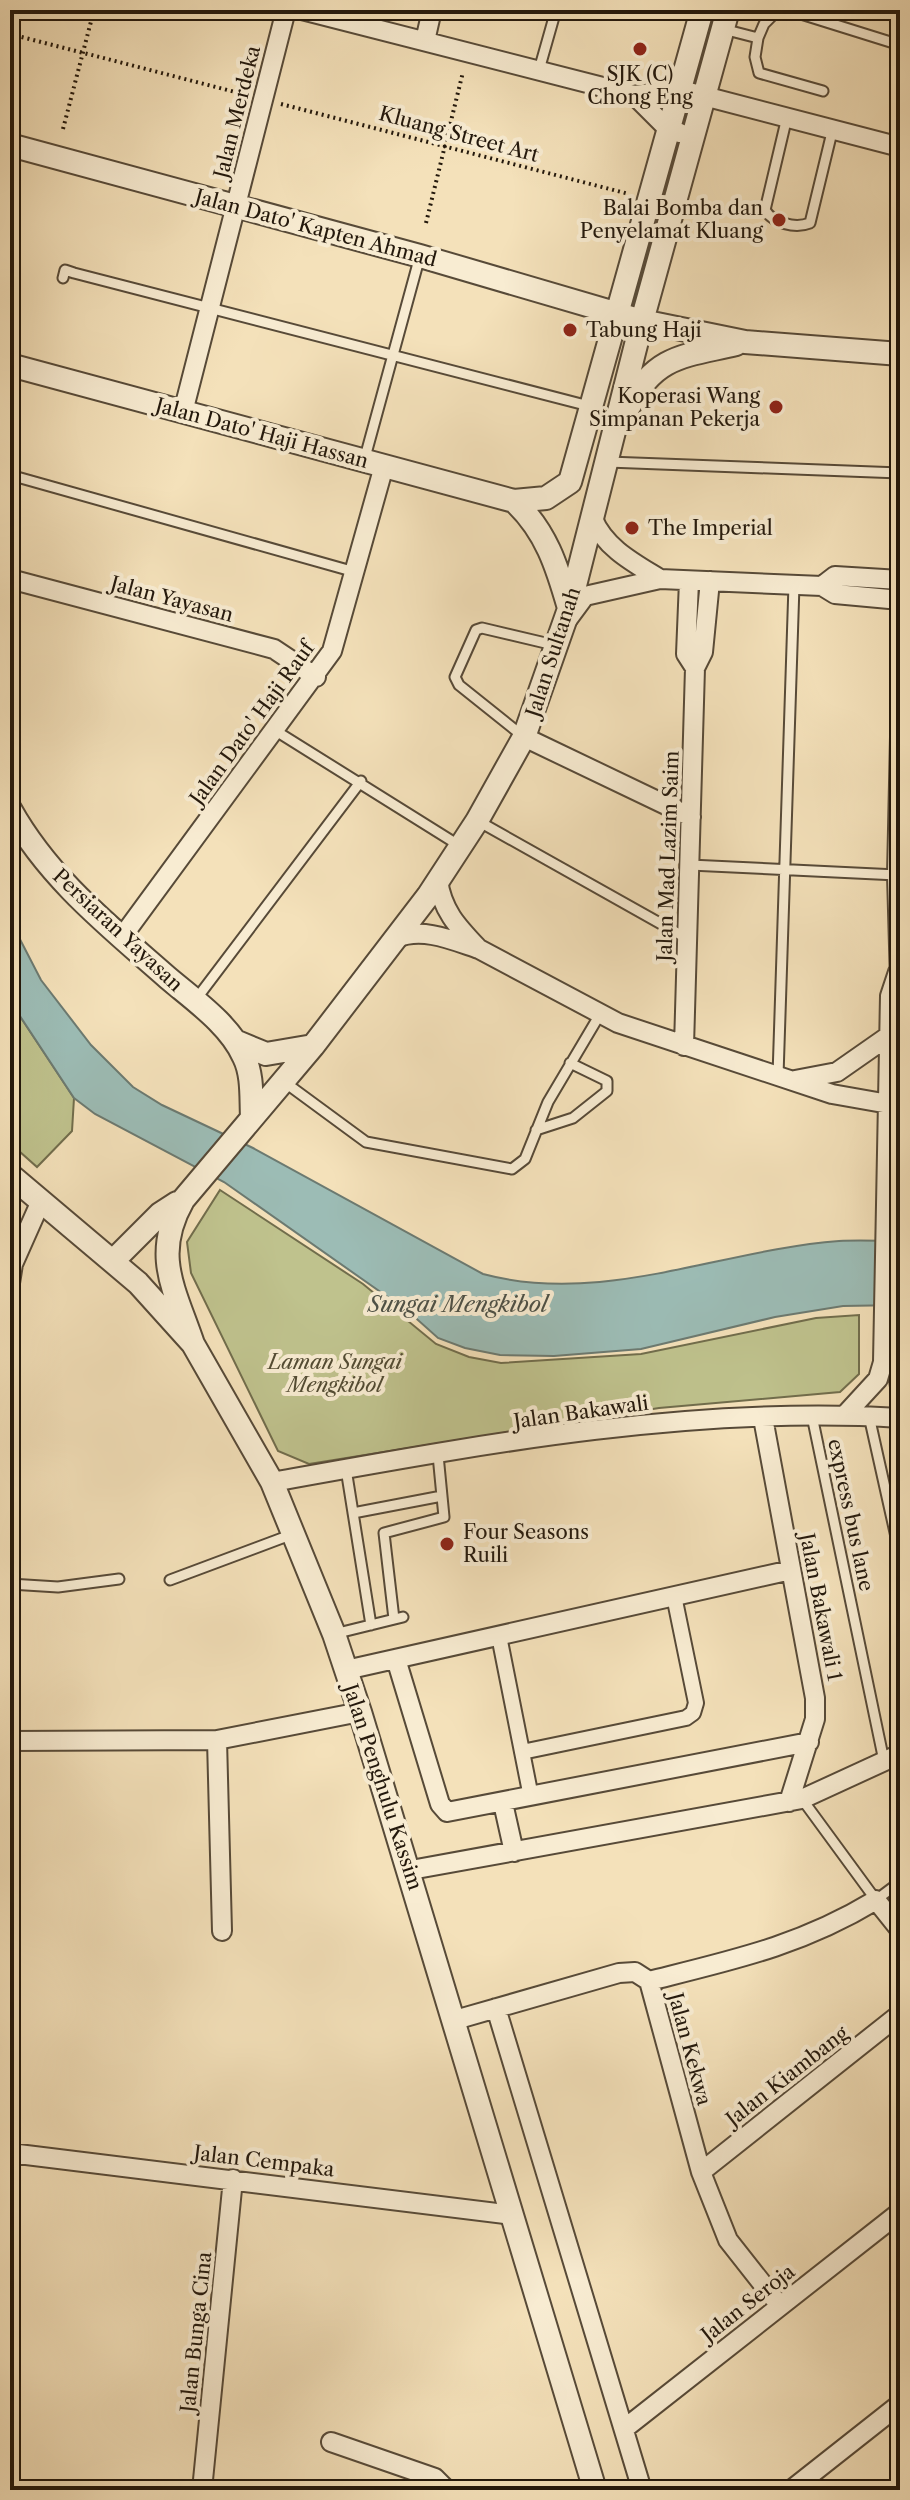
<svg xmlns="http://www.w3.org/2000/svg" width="910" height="2500" viewBox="0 0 910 2500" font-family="'Libre Caslon Text',serif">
	<rect width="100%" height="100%" fill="#f4e1ba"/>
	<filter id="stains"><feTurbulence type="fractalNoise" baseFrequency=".0025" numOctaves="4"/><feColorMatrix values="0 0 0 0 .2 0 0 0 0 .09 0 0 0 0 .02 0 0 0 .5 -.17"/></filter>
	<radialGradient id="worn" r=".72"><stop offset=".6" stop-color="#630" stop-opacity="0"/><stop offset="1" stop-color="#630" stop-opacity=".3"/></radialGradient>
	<path fill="#bfc28d" stroke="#716d4c" stroke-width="2" d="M 10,1001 L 74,1098 L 72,1131 L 37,1167 L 10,1143 Z
		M 220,1190 L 363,1284 L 436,1344 L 469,1357 L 501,1363 L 641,1354 L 816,1318 L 859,1315 L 859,1374 L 840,1392 L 659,1408 L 309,1464 L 278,1451 L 191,1273 L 187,1242 Z"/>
	<path fill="#9cbcb5" stroke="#6c7a71" stroke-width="2" d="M 10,920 L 41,980 L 91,1045 L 133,1087 L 162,1105 L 253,1148 L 483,1274 C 603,1306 720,1250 839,1241 C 859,1240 880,1241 900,1241 L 900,1305 L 843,1306 L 775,1317 L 641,1349 L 554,1356 L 500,1355 L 465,1348 L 438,1338 L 409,1312 L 224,1182 L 95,1114 L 74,1098 L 10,1001 Z"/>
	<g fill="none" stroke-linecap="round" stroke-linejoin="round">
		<defs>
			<path id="service" d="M 788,10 L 900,45
				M 723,29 L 758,38 L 764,24 L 778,10
				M 758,38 L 755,57 L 759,73 L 823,91
				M 539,70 L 556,10
				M 787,117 L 765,210 C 773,223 795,229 810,223 L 833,128
				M 895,146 L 900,122
				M 63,278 L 65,270 L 74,273 L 589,406
				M 364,461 L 420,256
				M 608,462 L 900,473
				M 10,475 L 355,572
				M 276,731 L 460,846
				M 524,737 L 459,685 L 455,677 L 476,630 L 482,628 L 554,645
				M 478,821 L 688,939
				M 690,865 L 897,875
				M 197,998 L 361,781
				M 778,1076 L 794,585
				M 283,1081 L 366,1142 L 512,1169 L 525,1159 L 548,1102 L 599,1016
				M 536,1130 L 573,1118 L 607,1091 L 607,1081 L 570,1063
				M 812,1416 L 884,1761
				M 869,1416 L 900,1555
				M 346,1469 L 371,1625
				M 353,1513 L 442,1496
				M 170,1580 L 293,1534
				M 10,1584 L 58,1587 L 119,1579
				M 394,1619 L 384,1533 L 444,1517 L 438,1455
				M 334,1634 L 403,1617
				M 802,1799 L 876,1900 L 900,1882"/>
			<path id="pedestrian" d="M 499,1636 L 531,1797
				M 522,1752 L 686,1718 L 693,1713 L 696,1703 L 674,1596"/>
			<path id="minor" d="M 302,10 L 634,95 L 681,90 L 900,147
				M 425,41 L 432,10
				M 634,95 L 669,130 L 680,133
				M 183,412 L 286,10
				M 593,519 C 605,548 634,563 660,579
				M 10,579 L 274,649 L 316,677
				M 689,581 L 686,654 L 695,668
				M 822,586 L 835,576 L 900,580
				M 568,619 L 585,596 L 660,579 L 822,586 L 835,594 L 900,600
				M 524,737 L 691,817
				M 900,737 L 897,875 L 900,982
				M 438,880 C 442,910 457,926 477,947
				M 122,937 L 332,651 L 384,466
				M 396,938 C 423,927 452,940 479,949 L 618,1023 L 832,1094 L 900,1106
				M 684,1046 L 695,668 L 703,652 L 710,581
				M 795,1080 L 837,1072 L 890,1035
				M 900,1237 L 897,1363 L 900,1387
				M 10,1283 L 13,1264 L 41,1201
				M 844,1416 L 878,1379 L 883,1362 L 890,996 L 898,972
				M 763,1418 L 815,1698 L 815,1719 L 789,1802
				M 272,1482 C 478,1445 690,1405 900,1418
				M 396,1659 L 440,1804 L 447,1812 L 809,1742
				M 346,1670 L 791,1570
				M 217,1740 L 222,1931
				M 10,1741 L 217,1740 L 360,1712
				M 503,1803 L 514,1852
				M 411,1870 L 802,1799 L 900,1754
				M 649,1981 C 733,1960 800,1946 876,1900 L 900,1930
				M 496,2008 L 642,2490
				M 455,2020 L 619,1973 L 635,1972 L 649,1981 L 701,2172 L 728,2240 L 780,2306
				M 10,2031 L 10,2207
				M 10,2153 L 513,2215
				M 701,2172 L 900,2014
				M 624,2429 L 900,2212
				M 331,2442 L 435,2478 L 447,2490
				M 202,2490 L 233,2179
				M 791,2490 L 900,2404"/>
			<path id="tertiary" d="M 10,145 L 420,256 L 642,321 L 745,342 L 900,354
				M 10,365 L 514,501 L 546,498 L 570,482 L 702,10
				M 630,405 C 655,355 686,356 736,344
				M 514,501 C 546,531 557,566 569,608
				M 10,809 C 49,879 109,926 168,978 C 194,1000 230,1025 244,1057 C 253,1075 251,1098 252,1117
				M 237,1042 L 266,1054 L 313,1046
				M 10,1175 L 138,1283 L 193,1344 L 272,1482 L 334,1634 L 360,1712 L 595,2490
				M 113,1261 L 160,1214 L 177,1203
				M 193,1344 C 174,1288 152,1255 183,1200 L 313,1046 L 428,896 L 477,821 L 524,737 L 569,609 L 642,321 L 728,10"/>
		</defs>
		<use href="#service" stroke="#574a38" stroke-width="13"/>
		<use href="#pedestrian" stroke="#574a38" stroke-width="18"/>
		<use href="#minor" stroke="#574a38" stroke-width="22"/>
		<use href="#tertiary" stroke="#574a38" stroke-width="26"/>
		<path stroke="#23180c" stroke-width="4" stroke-dasharray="2 4" stroke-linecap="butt" d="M 10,34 L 247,95
			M 281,104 L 629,194
			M 63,129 L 94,10
			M 426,223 L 463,72"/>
		<use href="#service" stroke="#f8ecd2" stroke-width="9"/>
		<use href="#pedestrian" stroke="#f8ecd2" stroke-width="14"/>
		<use href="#minor" stroke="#f8ecd2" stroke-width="18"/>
		<use href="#tertiary" stroke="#f8ecd2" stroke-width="22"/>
	</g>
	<g fill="#8f2418" stroke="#f8ecd2" stroke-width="3">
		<circle cx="640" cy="49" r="8"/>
		<circle cx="779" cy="220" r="8"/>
		<circle cx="570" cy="330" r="8"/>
		<circle cx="776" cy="407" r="8"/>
		<circle cx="632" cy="528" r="8"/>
		<circle cx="447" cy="1544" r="8"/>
	</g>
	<g text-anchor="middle" stroke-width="8" stroke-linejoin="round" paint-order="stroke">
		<g font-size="20" fill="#23180c" stroke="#f8ecd2" text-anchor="start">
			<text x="640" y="81" text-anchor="middle">SJK (C)<tspan x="640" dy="23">Chong Eng</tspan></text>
			<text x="763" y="215" text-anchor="end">Balai Bomba dan<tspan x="763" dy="23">Penyelamat Kluang</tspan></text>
			<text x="586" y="337">Tabung Haji</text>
			<text x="760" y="403" text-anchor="end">Koperasi Wang<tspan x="760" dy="23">Simpanan Pekerja</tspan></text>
			<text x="648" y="535">The Imperial</text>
			<text x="463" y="1539">Four Seasons<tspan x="463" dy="23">Ruili</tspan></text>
		</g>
		<g font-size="20" fill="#23180c" stroke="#f8ecd2">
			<text transform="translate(237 112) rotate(-76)" y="7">Jalan Merdeka</text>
			<text transform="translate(459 134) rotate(15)" y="7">Kluang Street Art</text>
			<text transform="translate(316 228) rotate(15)" y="7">Jalan Dato' Kapten Ahmad</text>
			<text transform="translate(262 433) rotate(15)" y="7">Jalan Dato' Haji Hassan</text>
			<text transform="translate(172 599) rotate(15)" y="7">Jalan Yayasan</text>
			<text transform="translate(553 652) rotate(-72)" y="7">Jalan Sultanah</text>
			<text transform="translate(252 723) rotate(-54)" y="7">Jalan Dato' Haji Rauf</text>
			<text transform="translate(668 856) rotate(-88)" y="7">Jalan Mad Lazim Saim</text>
			<text transform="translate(118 930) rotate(43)" y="7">Persiaran Yayasan</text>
			<text transform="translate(581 1412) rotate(-8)" y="7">Jalan Bakawali</text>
			<text transform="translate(851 1515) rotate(78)" y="7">express bus lane</text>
			<text transform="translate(821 1607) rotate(79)" y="7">Jalan Bakawali 1</text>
			<text transform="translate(383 1787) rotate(72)" y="7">Jalan Penghulu Kassim</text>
			<text transform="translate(690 2049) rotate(75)" y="7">Jalan Kekwa</text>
			<text transform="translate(787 2076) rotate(-38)" y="7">Jalan Kiambang</text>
			<text transform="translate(264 2161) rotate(7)" y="7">Jalan Cempaka</text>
			<text transform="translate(748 2303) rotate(-38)" y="7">Jalan Seroja</text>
			<text transform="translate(196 2332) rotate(-84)" y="7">Jalan Bunga Cina</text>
		</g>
		<g font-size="20" font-style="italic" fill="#524b33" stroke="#f8ecd2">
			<text x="335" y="1369">Laman Sungai<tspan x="335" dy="23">Mengkibol</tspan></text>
		</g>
		<g font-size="22" font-style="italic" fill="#4d5147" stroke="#f8ecd2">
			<text x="458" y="1312">Sungai Mengkibol</text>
		</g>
	</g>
	<rect width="910" height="2500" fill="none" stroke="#f4e1ba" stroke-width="40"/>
	<rect x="12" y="12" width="886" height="2476" fill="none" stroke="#23180c" stroke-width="4"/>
	<rect x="20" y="20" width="870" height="2460" fill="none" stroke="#23180c" stroke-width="2"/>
	<rect width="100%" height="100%" filter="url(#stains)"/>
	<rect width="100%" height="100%" fill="url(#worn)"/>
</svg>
